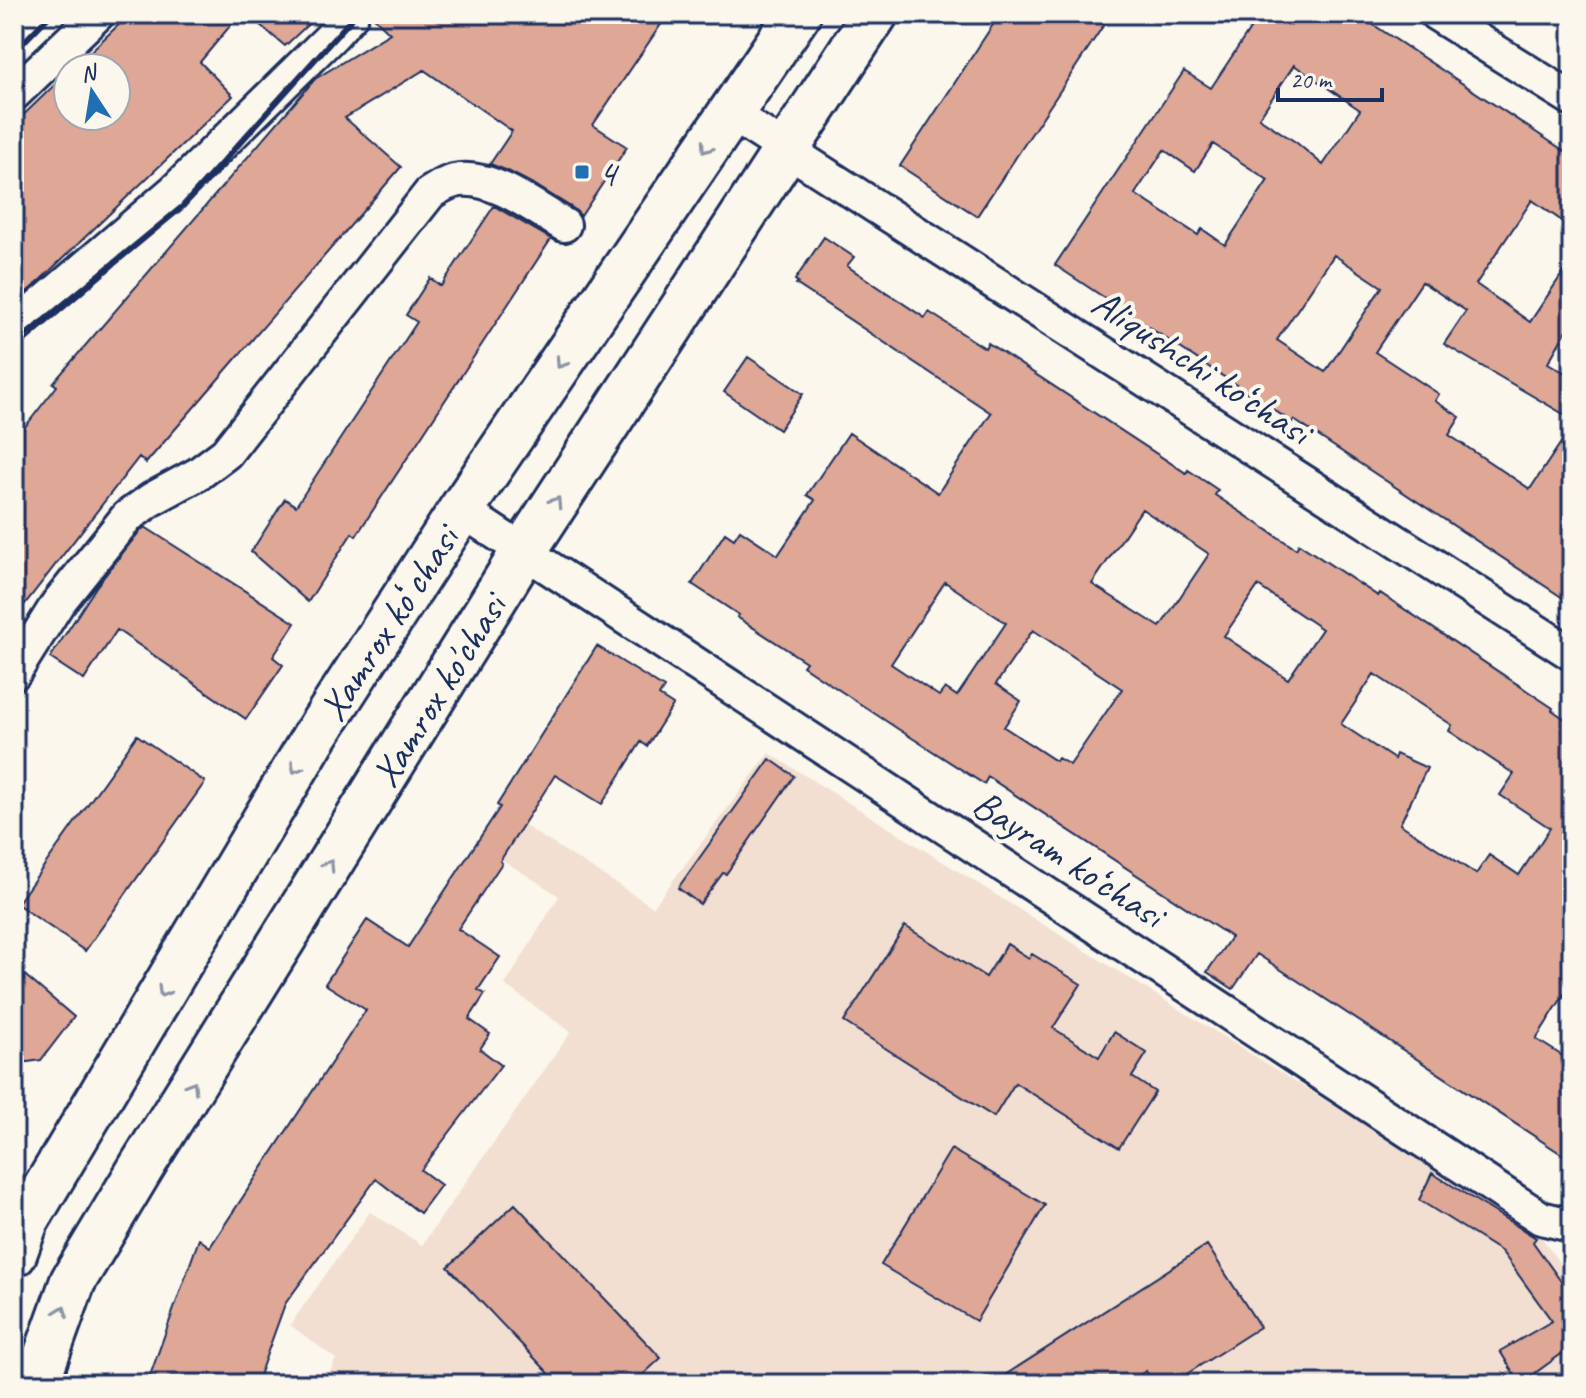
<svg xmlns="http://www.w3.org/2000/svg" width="1586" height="1398" viewBox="0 0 1586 1398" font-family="Caveat,sans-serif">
	<rect width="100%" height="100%" fill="#fbf7ec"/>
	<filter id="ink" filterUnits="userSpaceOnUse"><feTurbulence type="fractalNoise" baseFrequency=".0125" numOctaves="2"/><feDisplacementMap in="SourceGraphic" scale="16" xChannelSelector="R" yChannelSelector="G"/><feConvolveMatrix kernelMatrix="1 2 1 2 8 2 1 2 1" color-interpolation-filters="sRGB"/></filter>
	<g filter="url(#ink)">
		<path fill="#f2dfd2" d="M 769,753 L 1539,1234 L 1572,1281 L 1572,1384 L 324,1384 L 336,1359 L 290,1325 L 370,1212 L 422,1245 L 571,1032 L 505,985 L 559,896 L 479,845 L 500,810 L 653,907 Z"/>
		<path fill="#dea796" stroke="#1b2f5e" stroke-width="2" fill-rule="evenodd" d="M 130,14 L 240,14 L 200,62 L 233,96 L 36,284 L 14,303 L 14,124 L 68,72 L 68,116 L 116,116 L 116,68 L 73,68 Z
			M 247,14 L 319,14 L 285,46 Z
			M 370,14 L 668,14 L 593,125 L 627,147 L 581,216 L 574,209 L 537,186 L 508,171 L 490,164 L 512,131 L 424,70 L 345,118 L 401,167 L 146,463 L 139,457 L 14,618 L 14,441 L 57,386 L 53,383 L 315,79 L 390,33 Z
			M 1000,14 L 1111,14 L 977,216 L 900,166 Z
			M 1260,14 L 1357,14 L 1572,156 L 1572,228 L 1532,200 L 1476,284 L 1530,322 L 1572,259 L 1572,321 L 1548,363 L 1572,377 L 1572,419 L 1444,344 L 1466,311 L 1422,282 L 1375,352 L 1439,394 L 1435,401 L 1460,417 L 1449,435 L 1530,489 L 1572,426 L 1572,604 L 1294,420 L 1292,422 L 1055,265 L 1184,71 L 1211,88 ZM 1294,65 L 1360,110 L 1323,165 L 1297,143 L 1259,118 ZM 1213,144 L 1268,180 L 1225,245 L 1202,229 L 1198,235 L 1135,194 L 1164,150 L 1195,171 ZM 1334,255 L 1382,287 L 1325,372 L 1277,340 Z
			M 494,206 L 551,239 L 356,536 L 352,533 L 308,602 L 251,552 L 285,499 L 296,506 L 417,322 L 406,315 L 430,278 L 441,286 Z
			M 824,237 L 854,257 L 847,266 L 925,318 L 929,312 L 985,348 L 988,343 L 1186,473 L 1188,470 L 1218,490 L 1215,495 L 1296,549 L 1299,544 L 1378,596 L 1380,593 L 1553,708 L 1552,710 L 1572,724 L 1572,982 L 1536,1039 L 1572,1062 L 1572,1161 L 1257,954 L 1233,989 L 1207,972 L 1231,937 L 988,777 L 984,784 L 898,729 L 803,666 L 806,662 L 737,617 L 739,615 L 692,584 L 725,533 L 734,539 L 740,530 L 778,555 L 815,500 L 807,495 L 849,433 L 938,493 L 991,413 L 796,284 L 798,282 L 795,280 ZM 1142,509 L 1209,554 L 1160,627 L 1092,584 ZM 945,582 L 1006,623 L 957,696 L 945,688 L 939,696 L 891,664 ZM 1258,586 L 1322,629 L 1288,679 L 1224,636 ZM 1033,630 L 1122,689 L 1070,765 L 1058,758 L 1056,761 L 1004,727 L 1021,701 L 996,684 ZM 1374,674 L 1452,725 L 1449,731 L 1514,774 L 1500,795 L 1550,828 L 1519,875 L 1489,855 L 1476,874 L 1400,824 L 1427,768 L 1396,754 L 1394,759 L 1341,724 Z
			M 748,357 L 803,394 L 779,430 L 724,392 Z
			M 145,527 L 295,623 L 273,657 L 283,665 L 246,719 L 117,630 L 84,680 L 50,658 L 96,587 L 140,531 Z
			M 597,646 L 664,688 L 659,696 L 673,705 L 647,746 L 641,742 L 602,804 L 555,775 L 500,861 L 502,863 L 458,929 L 500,957 L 478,990 L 485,994 L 469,1019 L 490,1034 L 480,1049 L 501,1065 L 421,1170 L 441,1185 L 420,1213 L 376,1179 L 285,1304 L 256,1384 L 147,1384 L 199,1239 L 210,1247 L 366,1010 L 325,984 L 367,920 L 408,947 L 500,807 L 497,805 Z
			M 137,735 L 205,782 L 85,951 L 17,904 Z
			M 770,759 L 794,776 L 726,874 L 723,873 L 700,904 L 678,888 Z
			M 905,926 L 986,977 L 1007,944 L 1029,958 L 1032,954 L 1081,984 L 1053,1028 L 1099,1057 L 1114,1032 L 1147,1053 L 1132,1077 L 1155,1092 L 1119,1148 L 1015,1083 L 994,1117 L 844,1022 Z
			M 14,966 L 74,1017 L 41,1060 L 14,1064 Z
			M 951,1149 L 1045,1205 L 976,1321 L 881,1265 Z
			M 1432,1173 L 1536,1238 L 1533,1242 L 1572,1297 L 1572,1349 L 1571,1347 L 1520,1384 L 1500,1351 L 1552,1321 L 1502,1252 L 1419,1200 Z
			M 515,1204 L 661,1358 L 633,1384 L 559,1384 L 448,1267 Z
			M 1207,1245 L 1260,1327 L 1171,1384 L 1154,1384 L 1146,1371 L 1126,1384 L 991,1384 Z"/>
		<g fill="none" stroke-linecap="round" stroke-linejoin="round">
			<defs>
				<path id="street" d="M 1436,14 L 1572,99
					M 14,94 L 98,14
					M 730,113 L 1572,654
					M 14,328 L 174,191 L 333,35 L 352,14
					M 461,510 L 1541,1218 L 1566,1224 L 1572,1223
					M 14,673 L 58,603 L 127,517 L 152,499 L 198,474 L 226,453 L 430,193 C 439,187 449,181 460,180 C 494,176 535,208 564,225"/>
				<path id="secondary" d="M 14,1254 L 26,1221 L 313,739 L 461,510 L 798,14
					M 36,1384 L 73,1281 L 142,1166 L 524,551 L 875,14"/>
			</defs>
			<use href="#street" stroke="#1b2f5e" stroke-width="38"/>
			<use href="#secondary" stroke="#1b2f5e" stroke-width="50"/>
			<use href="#street" stroke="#fbf7ec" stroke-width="32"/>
			<use href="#secondary" stroke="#fbf7ec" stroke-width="44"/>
			<path stroke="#1b2f5e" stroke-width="6" d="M 14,52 L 51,14
				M 14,345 L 182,207 L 356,14"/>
		</g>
		<defs><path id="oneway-chevron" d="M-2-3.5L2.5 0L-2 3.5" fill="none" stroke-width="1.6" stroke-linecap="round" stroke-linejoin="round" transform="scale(2)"/></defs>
		<g stroke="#8b93a5">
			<use href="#oneway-chevron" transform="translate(706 148) rotate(124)"/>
			<use href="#oneway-chevron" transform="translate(561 363) rotate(124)"/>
			<use href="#oneway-chevron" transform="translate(556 502) rotate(-57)"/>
			<use href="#oneway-chevron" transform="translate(296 768) rotate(121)"/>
			<use href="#oneway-chevron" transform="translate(329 865) rotate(-58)"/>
			<use href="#oneway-chevron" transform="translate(163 992) rotate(121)"/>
			<use href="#oneway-chevron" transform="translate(192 1086) rotate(-58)"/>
			<use href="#oneway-chevron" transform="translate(62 1311) rotate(-70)"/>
		</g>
	</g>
	<rect fill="#1f6fb2" stroke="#fbf7ec" stroke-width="3" x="574" y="164" width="16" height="16" rx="4"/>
	<g text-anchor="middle" stroke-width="8" stroke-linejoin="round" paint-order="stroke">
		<g font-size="40" fill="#1b2f5e" stroke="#fbf7ec" text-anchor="start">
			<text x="598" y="186">4</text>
		</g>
		<g font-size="40" fill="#1b2f5e" stroke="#fbf7ec">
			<text transform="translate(1202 366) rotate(33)" y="14">Aliqushchi ko‘chasi</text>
			<text transform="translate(388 623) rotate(-57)" y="14">Xamrox koʻchasi</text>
			<text transform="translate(438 690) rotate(-58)" y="14">Xamrox ko'chasi</text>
			<text transform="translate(1069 858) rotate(33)" y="14">Bayram ko‘chasi</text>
		</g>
	</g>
	<rect width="1586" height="1398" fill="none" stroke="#fbf7ec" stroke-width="48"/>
	<rect x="24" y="24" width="1538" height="1350" fill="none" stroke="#1b2f5e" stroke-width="3" filter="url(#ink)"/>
	<g transform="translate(92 92) rotate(348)"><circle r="38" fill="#fbf7ec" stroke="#a1a7b3" stroke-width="2"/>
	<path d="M0-6L14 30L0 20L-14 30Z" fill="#1f6fb2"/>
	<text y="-12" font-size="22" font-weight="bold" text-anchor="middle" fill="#1b2f5e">N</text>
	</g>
	<path d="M1278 88v12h104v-12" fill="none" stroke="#1b2f5e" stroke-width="4"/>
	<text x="1290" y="88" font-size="24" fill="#1b2f5e" stroke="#fbf7ec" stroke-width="6" paint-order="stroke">20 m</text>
</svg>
